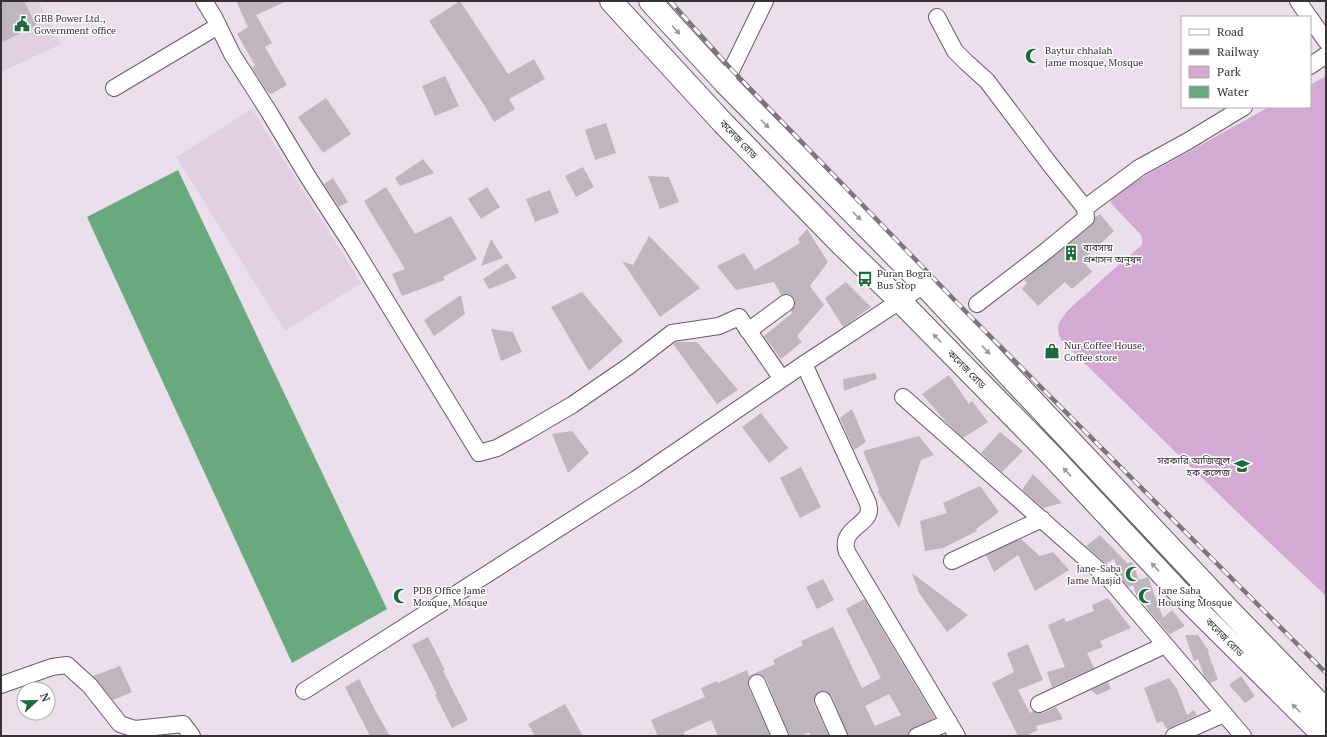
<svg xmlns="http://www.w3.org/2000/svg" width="1327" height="737" viewBox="0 0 1327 737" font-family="'PT Serif','Noto Sans Bengali',serif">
	<rect width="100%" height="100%" fill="#eadfea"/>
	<path fill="#e0d0e0" d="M 1,1 L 38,1 L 61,44 L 1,72 Z
		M 252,109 L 361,283 L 285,331 L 176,157 Z"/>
	<path fill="#d2aad3" d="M 1326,76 L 1326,596 L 1236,511 L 1067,346 C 1061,341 1056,333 1059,324 C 1063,313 1076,303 1085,295 C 1103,278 1122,262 1141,246 C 1143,242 1143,238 1140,234 L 1111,203 C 1110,194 1129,185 1136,181 L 1269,107 L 1310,107 L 1310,85 Z"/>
	<path fill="#6aa97e" d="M 178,170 L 387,609 L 292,663 L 87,217 Z"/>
	<path fill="#bfb5bf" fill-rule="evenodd" d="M 1,1 L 24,1 L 36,25 L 1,43 Z
		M 236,1 L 287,1 L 256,15 L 272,43 L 265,47 L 287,85 L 271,94 L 267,91 L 252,68 L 255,65 L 237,34 L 248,27 Z
		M 460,1 L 508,74 L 534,59 L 545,79 L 509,99 L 515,109 L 494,122 L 486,108 L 429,21 Z
		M 445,76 L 459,106 L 435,116 L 422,86 Z
		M 326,98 L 351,134 L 323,153 L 298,117 Z
		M 606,123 L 616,153 L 595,160 L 585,130 Z
		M 423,159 L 434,173 L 400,186 L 395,178 Z
		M 583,167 L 594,187 L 576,197 L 565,176 Z
		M 648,176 L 669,177 L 679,202 L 660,209 Z
		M 333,178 L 348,202 L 339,207 L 324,184 Z
		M 386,187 L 415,234 L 451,216 L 477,259 L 443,277 L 445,280 L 402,296 L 392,274 L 405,269 L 364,201 Z
		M 487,187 L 500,207 L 481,219 L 468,199 Z
		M 550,190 L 559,213 L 535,222 L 526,199 Z
		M 1100,214 L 1114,231 L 1083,261 L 1092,272 L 1072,289 L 1065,282 L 1038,306 L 1022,289 L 1027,283 L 1024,280 L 1092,225 L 1095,221 L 1095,217 Z
		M 807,229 L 828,262 L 810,286 L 824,305 L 797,336 L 802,342 L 781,359 L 764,336 L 792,313 L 791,311 L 794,307 L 795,302 L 794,298 L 789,294 L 785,294 L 781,295 L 774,282 L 736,290 L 717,266 L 744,253 L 755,270 L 800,243 L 798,239 Z
		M 649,236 L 700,288 L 660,317 L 622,261 L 633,265 Z
		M 491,239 L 503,258 L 481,266 Z
		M 507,263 L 517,278 L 489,289 L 483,279 Z
		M 846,282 L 871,307 L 843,327 L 825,298 Z
		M 582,292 L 623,341 L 589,371 L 551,307 Z
		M 461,295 L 465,314 L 434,336 L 424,320 Z
		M 491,329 L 513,332 L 522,352 L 501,361 Z
		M 676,342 L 697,342 L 738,390 L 717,404 L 673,344 Z
		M 875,373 L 877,379 L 844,391 L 843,379 Z
		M 949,375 L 969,404 L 972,401 L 988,422 L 963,438 L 945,421 L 922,394 Z
		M 852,409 L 866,442 L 854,450 L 840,418 Z
		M 761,413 L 788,448 L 769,463 L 742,427 Z
		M 572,431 L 589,453 L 568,473 L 552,434 Z
		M 1000,432 L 1023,451 L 1002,472 L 981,453 Z
		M 919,436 L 934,455 L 921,460 L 899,528 L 878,492 L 879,490 L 863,451 Z
		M 801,467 L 821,507 L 800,518 L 780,478 Z
		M 1033,474 L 1062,503 L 1043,508 L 1022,490 Z
		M 980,486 L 999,512 L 976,529 L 977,531 L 943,548 L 925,551 L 920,521 L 947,513 L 943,503 Z
		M 1100,535 L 1127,563 L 1132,562 L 1139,580 L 1148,577 L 1163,618 L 1172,610 L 1185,626 L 1170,634 L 1171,636 L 1148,610 L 1145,603 L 1143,604 L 1137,597 L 1133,585 L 1128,587 L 1123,581 L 1114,559 L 1106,564 L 1086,546 Z
		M 1021,539 L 1040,556 L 1053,552 L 1069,570 L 1035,591 L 1018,555 L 994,572 L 986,555 Z
		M 912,573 L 968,615 L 947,632 L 919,593 Z
		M 823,579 L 834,600 L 817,609 L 806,587 Z
		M 1108,598 L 1131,628 L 1100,641 L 1103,647 L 1087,653 L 1094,668 L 1052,687 L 1047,672 L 1065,667 L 1048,625 L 1064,618 L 1066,622 L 1094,611 L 1092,605 Z
		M 864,599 L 935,718 L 913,728 L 909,731 L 908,736 L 848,736 L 832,696 L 828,692 L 824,691 L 819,692 L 816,694 L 814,699 L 814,704 L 829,736 L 811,736 L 809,732 L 801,736 L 789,736 L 766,679 L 762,675 L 758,674 L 754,674 L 750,677 L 748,682 L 748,686 L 770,736 L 718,736 L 711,720 L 684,732 L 685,736 L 658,736 L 651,720 L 705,697 L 701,688 L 717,681 L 718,683 L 747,670 L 749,676 L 775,664 L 773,660 L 803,645 L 801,641 L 833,627 L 862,688 L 881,678 L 846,609 ZM 889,694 L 901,715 L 875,726 L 865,706 Z
		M 1185,635 L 1198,635 L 1209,651 L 1208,652 L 1218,680 L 1210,683 L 1204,676 L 1198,659 L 1194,661 Z
		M 428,637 L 445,670 L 443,671 L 468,720 L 452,728 L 435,695 L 437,694 L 412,645 Z
		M 1028,644 L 1043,680 L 1018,690 L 1030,713 L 1033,711 L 1038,713 L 1043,713 L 1056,707 L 1063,719 L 1036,726 L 1038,730 L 1026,736 L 1018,736 L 992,683 L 1014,672 L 1007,653 Z
		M 120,666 L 132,692 L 113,700 L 93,676 Z
		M 1241,676 L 1255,696 L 1245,703 L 1229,685 Z
		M 1169,678 L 1177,689 L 1187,715 L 1194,710 L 1197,715 L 1167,729 L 1162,721 L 1157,723 L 1144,688 Z
		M 359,679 L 375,710 L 390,736 L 370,736 L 345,687 Z
		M 1108,682 L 1111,689 L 1097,695 L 1091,690 Z
		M 565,704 L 583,736 L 535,736 L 528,724 Z"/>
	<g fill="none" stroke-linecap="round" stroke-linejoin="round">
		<defs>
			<path id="street" d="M 204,1 L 214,17 L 232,54 L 269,112 L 308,177 L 352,245 L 479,453 L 497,448 L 526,432 L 572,405 L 629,366 L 672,333 L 719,326 L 739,317 L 782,379
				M 1298,1 L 1309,17
				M 937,17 L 955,51 L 966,62 L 987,81 L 1052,167 L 1085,208
				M 1310,18 L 1326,41
				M 1310,66 L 1326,55
				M 725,83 L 765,1
				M 114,88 L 218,26
				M 977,304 L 1046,251 L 1086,218 L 1085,208 L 1139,168 L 1188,141 L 1244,107
				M 748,331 L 786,303
				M 804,364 L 868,503 C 868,505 869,507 869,510 C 869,525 839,529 847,552 L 957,736
				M 903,397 L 1110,580 L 1243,736
				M 952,561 L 1042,519
				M 757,683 L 780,736
				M 1,685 L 52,667 L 67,665 L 90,686 L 120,724 L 135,729 L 183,724 L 192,736
				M 304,691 L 636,479 L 804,364 L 924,285
				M 823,700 L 839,736
				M 1039,704 L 1165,645
				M 917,736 L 949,722
				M 1174,736 L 1224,714"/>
			<path id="highway" d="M 611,1 L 723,123 L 842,245 L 900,301 L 1051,455 L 1179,592 L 1324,736
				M 650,1 L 725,83 L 924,285 L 1230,611 L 1326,710"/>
		</defs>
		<use href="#street" stroke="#665d66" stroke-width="18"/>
		<use href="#highway" stroke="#665d66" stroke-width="24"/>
		<use href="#street" stroke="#fff" stroke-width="16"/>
		<use href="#highway" stroke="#fff" stroke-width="22"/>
		<defs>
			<path id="rail" d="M 670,1 L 731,69 L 969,315 L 1326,673"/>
		</defs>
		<use href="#rail" stroke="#7c757c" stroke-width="4.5"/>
		<use href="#rail" stroke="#fff" stroke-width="3" stroke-dasharray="9" stroke-linecap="butt"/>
	</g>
	<defs><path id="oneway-solid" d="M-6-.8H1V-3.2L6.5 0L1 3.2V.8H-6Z"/></defs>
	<g fill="#9a989a">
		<use href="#oneway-solid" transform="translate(676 30) rotate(48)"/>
		<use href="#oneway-solid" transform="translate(765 124) rotate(45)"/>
		<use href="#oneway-solid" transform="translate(857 216) rotate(45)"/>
		<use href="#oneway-solid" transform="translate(937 338) rotate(-135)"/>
		<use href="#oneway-solid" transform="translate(986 350) rotate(47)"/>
		<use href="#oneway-solid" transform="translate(1067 472) rotate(-133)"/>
		<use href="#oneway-solid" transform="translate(1155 567) rotate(-133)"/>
		<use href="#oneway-solid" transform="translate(1296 708) rotate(-135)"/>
	</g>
	<defs>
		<symbol id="civic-bare" viewBox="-9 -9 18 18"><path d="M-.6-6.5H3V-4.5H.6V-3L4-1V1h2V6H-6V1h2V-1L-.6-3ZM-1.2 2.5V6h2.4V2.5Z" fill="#1b6d3e" stroke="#fff" stroke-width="2.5" paint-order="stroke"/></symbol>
		<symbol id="mosque-bare" viewBox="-9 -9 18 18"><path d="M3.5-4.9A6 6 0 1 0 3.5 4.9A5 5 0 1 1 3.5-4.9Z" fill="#1b6d3e" stroke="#fff" stroke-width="2.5" paint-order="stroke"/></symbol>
		<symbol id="building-bare" viewBox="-9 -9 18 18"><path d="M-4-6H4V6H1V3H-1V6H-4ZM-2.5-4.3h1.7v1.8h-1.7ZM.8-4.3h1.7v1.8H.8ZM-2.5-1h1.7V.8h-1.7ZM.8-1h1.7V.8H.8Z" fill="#1b6d3e" stroke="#fff" stroke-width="2.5" paint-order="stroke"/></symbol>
		<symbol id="bus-bare" viewBox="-9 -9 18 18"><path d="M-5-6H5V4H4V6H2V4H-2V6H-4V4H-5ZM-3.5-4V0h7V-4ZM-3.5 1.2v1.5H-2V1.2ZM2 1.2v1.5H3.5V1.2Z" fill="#1b6d3e" stroke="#fff" stroke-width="2.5" paint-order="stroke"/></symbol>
		<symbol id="shop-bare" viewBox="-9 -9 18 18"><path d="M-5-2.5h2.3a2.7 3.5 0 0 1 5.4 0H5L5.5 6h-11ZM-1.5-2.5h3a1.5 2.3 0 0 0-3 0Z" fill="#1b6d3e" stroke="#fff" stroke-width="2.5" paint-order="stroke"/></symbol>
		<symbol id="university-bare" viewBox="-9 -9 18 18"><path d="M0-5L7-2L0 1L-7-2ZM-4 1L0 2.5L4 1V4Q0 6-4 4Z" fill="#1b6d3e" stroke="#fff" stroke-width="2.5" paint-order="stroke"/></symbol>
	</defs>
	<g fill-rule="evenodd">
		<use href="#civic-bare" x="11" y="13" width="22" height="22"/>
		<use href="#mosque-bare" x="1022" y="45" width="22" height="22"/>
		<use href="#building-bare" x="1060" y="242" width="22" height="22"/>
		<use href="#bus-bare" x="854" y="268" width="22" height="22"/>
		<use href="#shop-bare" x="1041" y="340" width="22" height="22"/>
		<use href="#university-bare" x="1231" y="455" width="22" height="22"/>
		<use href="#mosque-bare" x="1122" y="563" width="22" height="22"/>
		<use href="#mosque-bare" x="390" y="585" width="22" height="22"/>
		<use href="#mosque-bare" x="1135" y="585" width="22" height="22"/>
	</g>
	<g text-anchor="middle" stroke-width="3" stroke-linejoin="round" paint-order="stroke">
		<g font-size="10" fill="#353135" stroke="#fff" text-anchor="start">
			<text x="34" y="22">GBB Power Ltd.,<tspan x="34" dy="12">Government office</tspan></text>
			<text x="1045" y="54">Baytur chhalah<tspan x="1045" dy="12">jame mosque, Mosque</tspan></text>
			<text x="1083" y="251">ব্যবসায়<tspan x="1083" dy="12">প্রশাসন অনুষদ</tspan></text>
			<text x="877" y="277">Puran Bogra<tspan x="877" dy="12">Bus Stop</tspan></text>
			<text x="1064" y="349">Nur Coffee House,<tspan x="1064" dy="12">Coffee store</tspan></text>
			<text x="1230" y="464" text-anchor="end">সরকারি আজিজুল<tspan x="1230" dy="12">হক কলেজ</tspan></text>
			<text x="1121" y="572" text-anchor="end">Jane-Saba<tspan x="1121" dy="12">Jame Masjid</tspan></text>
			<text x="413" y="594">PDB Office Jame<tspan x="413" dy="12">Mosque, Mosque</tspan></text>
			<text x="1158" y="594">Jane Saba<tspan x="1158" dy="12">Housing Mosque</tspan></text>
		</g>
		<g font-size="10" fill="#353135" stroke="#fff">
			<text transform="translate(739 139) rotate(46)" y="4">কলেজ রোড</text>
			<text transform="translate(967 369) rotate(45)" y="4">কলেজ রোড</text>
			<text transform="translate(1225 637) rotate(45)" y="4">কলেজ রোড</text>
		</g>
	</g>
	<rect width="1327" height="737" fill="none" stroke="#353135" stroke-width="4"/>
	<rect x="1181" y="16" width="130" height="92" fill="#ffffff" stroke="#aeadae"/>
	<rect x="1189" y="29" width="20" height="6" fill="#ffffff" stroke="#aeadae"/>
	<text x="1217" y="36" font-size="12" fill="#353135">Road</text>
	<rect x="1189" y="49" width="20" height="6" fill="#7c757c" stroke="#aeadae"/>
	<text x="1217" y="56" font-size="12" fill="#353135">Railway</text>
	<rect x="1189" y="66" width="20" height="12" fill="#d2aad3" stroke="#aeadae"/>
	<text x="1217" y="76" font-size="12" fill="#353135">Park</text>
	<rect x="1189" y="86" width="20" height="12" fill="#6aa97e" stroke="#aeadae"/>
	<text x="1217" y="96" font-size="12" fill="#353135">Water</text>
	<g transform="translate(36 701) rotate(68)"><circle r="19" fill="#ffffff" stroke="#aeadae"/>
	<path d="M0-3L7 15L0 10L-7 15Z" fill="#1b6d3e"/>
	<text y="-6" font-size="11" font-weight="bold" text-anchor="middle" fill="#353135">N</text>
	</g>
</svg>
